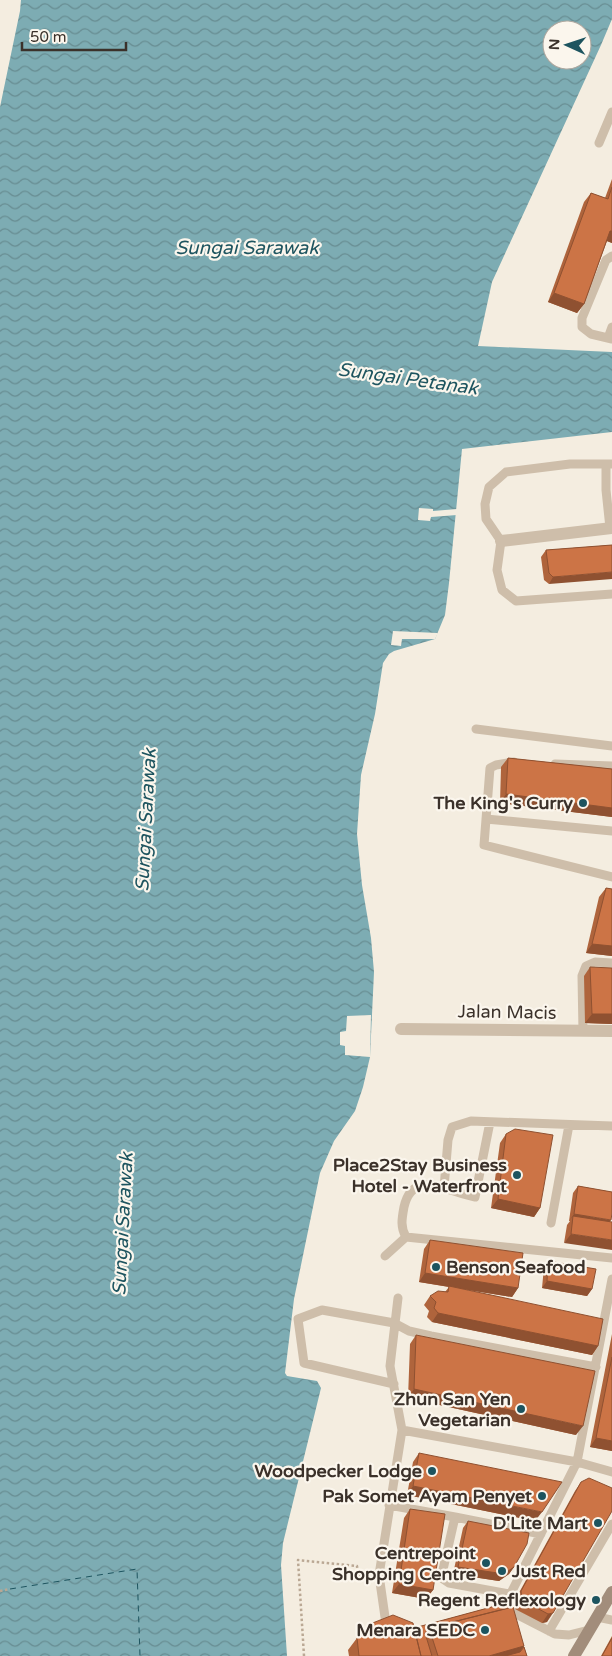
<svg xmlns="http://www.w3.org/2000/svg" width="612" height="1656" viewBox="0 0 612 1656" font-family="'Varela Round',sans-serif">
	<defs>
		<pattern id="water-waves" width="16" height="10" patternUnits="userSpaceOnUse" patternTransform="scale(1.25)"><rect width="16" height="10" fill="#7dacb3"/><path d="M0 5q4-4 8 0t8 0" fill="none" stroke="#688d92"/></pattern>
	</defs>
	<rect width="100%" height="100%" fill="#f4ede0"/>
	<path fill="url(#water-waves)" fill-rule="evenodd" d="M 21,0 L 612,0 L 612,19 L 601,45 L 492,282 L 478,346 L 612,352 L 612,432 L 462,449 L 449,583 L 445,615 L 435,639 L 394,651 L 389,654 L 383,663 L 375,714 L 361,775 L 357,834 L 362,885 L 371,938 L 374,972 L 370,1057 L 363,1087 L 355,1111 L 334,1141 L 320,1173 L 294,1299 L 285,1373 L 287,1376 L 317,1381 L 321,1388 L 283,1543 L 281,1565 L 287,1656 L 0,1656 L 0,107 L 20,11 ZM 552,30 L 582,30 L 582,60 L 552,60 Z"/>
	<path fill="#f4ede0" d="M 419,508 L 433,509 L 433,511 L 457,509 L 457,515 L 431,517 L 430,521 L 418,520 Z
		M 393,631 L 438,633 L 435,639 L 402,639 L 401,646 L 391,645 Z
		M 371,1015 L 370,1057 L 345,1055 L 345,1046 L 340,1045 L 340,1032 L 346,1031 L 347,1016 Z"/>
	<g fill="none" stroke-linecap="round" stroke-linejoin="round">
		<path stroke="#1d545f" stroke-width="1" stroke-dasharray="6 5" stroke-linecap="butt" d="M 10,1589 L 137,1569 L 140,1656"/>
		<path stroke="#baa894" stroke-width="2.5" stroke-dasharray="2.5 2.5" stroke-linecap="butt" d="M 0,1591 L 10,1589
			M 304,1656 L 298,1560 L 357,1566 L 358,1576 L 368,1575"/>
		<path stroke="#cebeaa" stroke-width="9" d="M 599,143 L 612,112
			M 612,256 L 606,260 L 582,318 L 582,327 L 591,334 L 612,339
			M 608,338 L 612,327
			M 612,464 L 570,464 L 506,472 L 489,487 L 485,504 L 486,519 L 501,541 L 497,570 L 502,590 L 516,601 L 612,594
			M 606,465 L 606,490 L 610,528
			M 476,729 L 612,746
			M 514,762 L 496,765 L 490,768 L 484,845 L 612,877
			M 555,764 L 612,766
			M 486,819 L 612,831
			M 583,1031 L 582,976 L 586,966 L 595,962 L 612,963
			M 444,1188 L 448,1140 L 452,1127 L 471,1121 L 612,1126
			M 551,1223 L 569,1125
			M 406,1237 C 400,1227 402,1218 404,1207 C 413,1167 449,1193 475,1197 L 490,1122
			M 385,1256 L 406,1237 L 612,1258
			M 394,1384 L 304,1363 L 298,1319 L 322,1310 L 394,1323 L 409,1331 L 431,1336 L 596,1367
			M 402,1430 L 577,1462 L 612,1472
			M 389,1505 L 455,1517
			M 509,1594 L 449,1583 L 443,1579 L 442,1574 L 455,1517 L 541,1534
			M 385,1617 L 379,1575 L 402,1430 L 390,1366 L 398,1298
			M 597,1617 L 612,1620
			M 589,1630 L 569,1635 L 555,1634 L 518,1615 L 511,1608 L 509,1597 L 577,1462 L 612,1279
			M 549,1631 L 612,1524"/>
		<path stroke="#cebeaa" stroke-width="12" d="M 501,541 L 612,528
			M 401,1029 L 612,1031"/>
		<path stroke="#a28d7b" stroke-width="12" d="M 574,1656 L 612,1592"/>
	</g>
	<path fill="#af643c" d="M 612,179 L 612,243 L 607,241 L 584,304 L 577,313 L 548,302 L 584,202 L 591,193 L 605,198 Z
		M 612,545 L 549,584 L 544,580 L 541,557 L 546,550 Z
		M 508,758 L 612,769 L 612,817 L 500,803 L 501,767 Z
		M 606,888 L 612,889 L 612,956 L 586,953 L 599,897 Z
		M 590,967 L 612,1024 L 585,1023 L 584,976 Z
		M 506,1134 L 540,1208 L 534,1217 L 491,1208 L 500,1143 Z
		M 578,1186 L 612,1192 L 564,1243 L 567,1225 L 570,1221 L 569,1221 L 573,1193 Z
		M 430,1240 L 518,1288 L 512,1297 L 462,1289 L 598,1346 L 592,1355 L 432,1322 L 427,1317 L 429,1311 L 424,1305 L 430,1296 L 445,1292 L 449,1287 L 419,1282 L 424,1249 Z
		M 548,1261 L 592,1289 L 587,1296 L 542,1288 L 544,1267 Z
		M 612,1334 L 612,1451 L 590,1447 Z
		M 416,1335 L 576,1435 L 408,1398 L 410,1344 Z
		M 419,1453 L 535,1521 L 407,1495 L 413,1462 Z
		M 581,1482 L 547,1622 L 542,1623 L 515,1609 L 515,1600 L 575,1491 Z
		M 410,1509 L 433,1590 L 426,1599 L 392,1593 L 404,1518 Z
		M 468,1521 L 514,1567 L 509,1574 L 499,1581 L 453,1574 L 463,1528 Z
		M 510,1602 L 527,1656 L 349,1656 L 348,1650 L 357,1638 L 414,1628 Z
		M 612,1636 L 612,1656 L 601,1656 Z"/>
	<path fill="#8f5131" d="M 610,231 L 612,231 L 612,243 L 604,240 Z
		M 554,293 L 584,304 L 577,313 L 548,302 Z
		M 612,572 L 612,579 L 549,584 L 553,577 Z
		M 506,794 L 612,808 L 612,817 L 500,803 Z
		M 592,944 L 612,946 L 612,956 L 586,953 Z
		M 592,1014 L 612,1014 L 612,1024 L 585,1023 Z
		M 498,1199 L 540,1208 L 534,1217 L 491,1208 Z
		M 574,1214 L 611,1220 L 606,1227 L 573,1216 L 569,1221 Z
		M 571,1234 L 612,1240 L 612,1250 L 564,1243 Z
		M 425,1273 L 518,1288 L 512,1297 L 419,1282 Z
		M 547,1281 L 592,1289 L 587,1296 L 542,1288 Z
		M 438,1313 L 598,1346 L 592,1355 L 432,1322 Z
		M 414,1389 L 583,1426 L 576,1435 L 408,1398 Z
		M 596,1438 L 612,1441 L 612,1451 L 590,1447 Z
		M 413,1486 L 542,1512 L 535,1521 L 407,1495 Z
		M 458,1567 L 514,1567 L 509,1574 L 499,1581 L 453,1574 Z
		M 399,1584 L 433,1590 L 426,1599 L 392,1593 Z
		M 553,1613 L 547,1622 L 542,1623 L 548,1614 Z
		M 524,1646 L 517,1656 L 489,1656 Z"/>
	<path fill="#cc7446" stroke="#8f5131" d="M 612,187 L 612,231 L 610,231 L 584,304 L 554,293 L 591,193 L 608,199 Z
		M 612,545 L 612,572 L 553,577 L 549,573 L 546,550 Z
		M 508,758 L 612,769 L 612,808 L 506,794 Z
		M 606,888 L 612,889 L 612,946 L 592,944 Z
		M 590,967 L 612,968 L 612,1014 L 592,1014 Z
		M 515,1129 L 553,1135 L 540,1208 L 498,1199 L 506,1134 Z
		M 578,1186 L 612,1192 L 612,1213 L 611,1220 L 574,1214 Z
		M 573,1216 L 612,1222 L 612,1240 L 571,1234 Z
		M 430,1240 L 523,1253 L 518,1288 L 425,1273 Z
		M 548,1261 L 596,1269 L 592,1289 L 547,1281 Z
		M 449,1286 L 603,1319 L 598,1346 L 438,1313 L 434,1308 L 436,1302 L 430,1296 L 438,1291 L 448,1292 Z
		M 416,1335 L 595,1371 L 583,1426 L 414,1389 Z
		M 612,1357 L 612,1441 L 596,1438 Z
		M 419,1453 L 562,1482 L 542,1512 L 413,1486 Z
		M 589,1478 L 612,1488 L 612,1511 L 553,1613 L 548,1614 L 522,1600 L 521,1591 L 581,1482 Z
		M 410,1509 L 445,1514 L 433,1590 L 399,1584 Z
		M 468,1521 L 529,1533 L 527,1544 L 514,1567 L 504,1574 L 458,1567 Z
		M 510,1602 L 512,1607 L 429,1628 L 425,1633 L 432,1656 L 421,1656 L 414,1628 Z
		M 513,1607 L 524,1646 L 489,1656 L 438,1656 L 429,1628 Z
		M 393,1615 L 413,1623 L 421,1656 L 359,1656 L 357,1638 L 370,1624 Z
		M 612,1638 L 612,1656 L 602,1656 Z
		M 524,1647 L 527,1656 L 505,1656 L 520,1652 Z"/>
	<g fill="#1d545f" stroke="#fbf6ed" stroke-width="2">
		<circle cx="583" cy="803" r="5"/>
		<circle cx="517" cy="1175" r="5"/>
		<circle cx="436" cy="1267" r="5"/>
		<circle cx="521" cy="1409" r="5"/>
		<circle cx="432" cy="1471" r="5"/>
		<circle cx="542" cy="1496" r="5"/>
		<circle cx="598" cy="1523" r="5"/>
		<circle cx="486" cy="1563" r="5"/>
		<circle cx="502" cy="1571" r="5"/>
		<circle cx="596" cy="1600" r="5"/>
		<circle cx="485" cy="1630" r="5"/>
	</g>
	<g text-anchor="middle" stroke-width="4.5" stroke-linejoin="round" paint-order="stroke">
		<g font-size="18" font-weight="bold" fill="#3b312a" stroke="#fbf6ed" text-anchor="end">
			<text x="573" y="809">The King's Curry</text>
			<text x="507" y="1171">Place2Stay Business<tspan x="507" dy="21">Hotel - Waterfront</tspan></text>
			<text x="446" y="1273" text-anchor="start">Benson Seafood</text>
			<text x="511" y="1405">Zhun San Yen<tspan x="511" dy="21">Vegetarian</tspan></text>
			<text x="422" y="1477">Woodpecker Lodge</text>
			<text x="532" y="1502">Pak Somet Ayam Penyet</text>
			<text x="588" y="1529">D'Lite Mart</text>
			<text x="476" y="1559">Centrepoint<tspan x="476" dy="21">Shopping Centre</tspan></text>
			<text x="512" y="1577" text-anchor="start">Just Red</text>
			<text x="586" y="1606">Regent Reflexology</text>
			<text x="475" y="1636">Menara SEDC</text>
		</g>
		<g font-size="18" fill="#3b312a" stroke="#fbf6ed">
			<text transform="translate(507 1012) rotate(1)" y="6">Jalan Macis</text>
		</g>
		<g font-size="19" font-style="italic" fill="#1d545f" stroke="#fbf6ed">
			<text x="247" y="254">Sungai Sarawak</text>
			<text transform="translate(408 378) rotate(8)" y="7">Sungai Petanak</text>
			<text transform="translate(145 820) rotate(-87)" y="7">Sungai Sarawak</text>
			<text transform="translate(122 1224) rotate(-87)" y="7">Sungai Sarawak</text>
		</g>
	</g>
	<g transform="translate(567 45) rotate(273)"><circle r="24" fill="#fbf6ed" stroke="#aea79f"/>
	<path d="M0-4L9 19L0 12L-9 19Z" fill="#1d545f"/>
	<text y="-8" font-size="14" font-weight="bold" text-anchor="middle" fill="#3b312a">N</text>
	</g>
	<path d="M22 42v8h104v-8" fill="none" stroke="#3b312a" stroke-width="2.5"/>
	<text x="30" y="42" font-size="15" fill="#3b312a" stroke="#fbf6ed" stroke-width="4" paint-order="stroke">50 m</text>
</svg>
